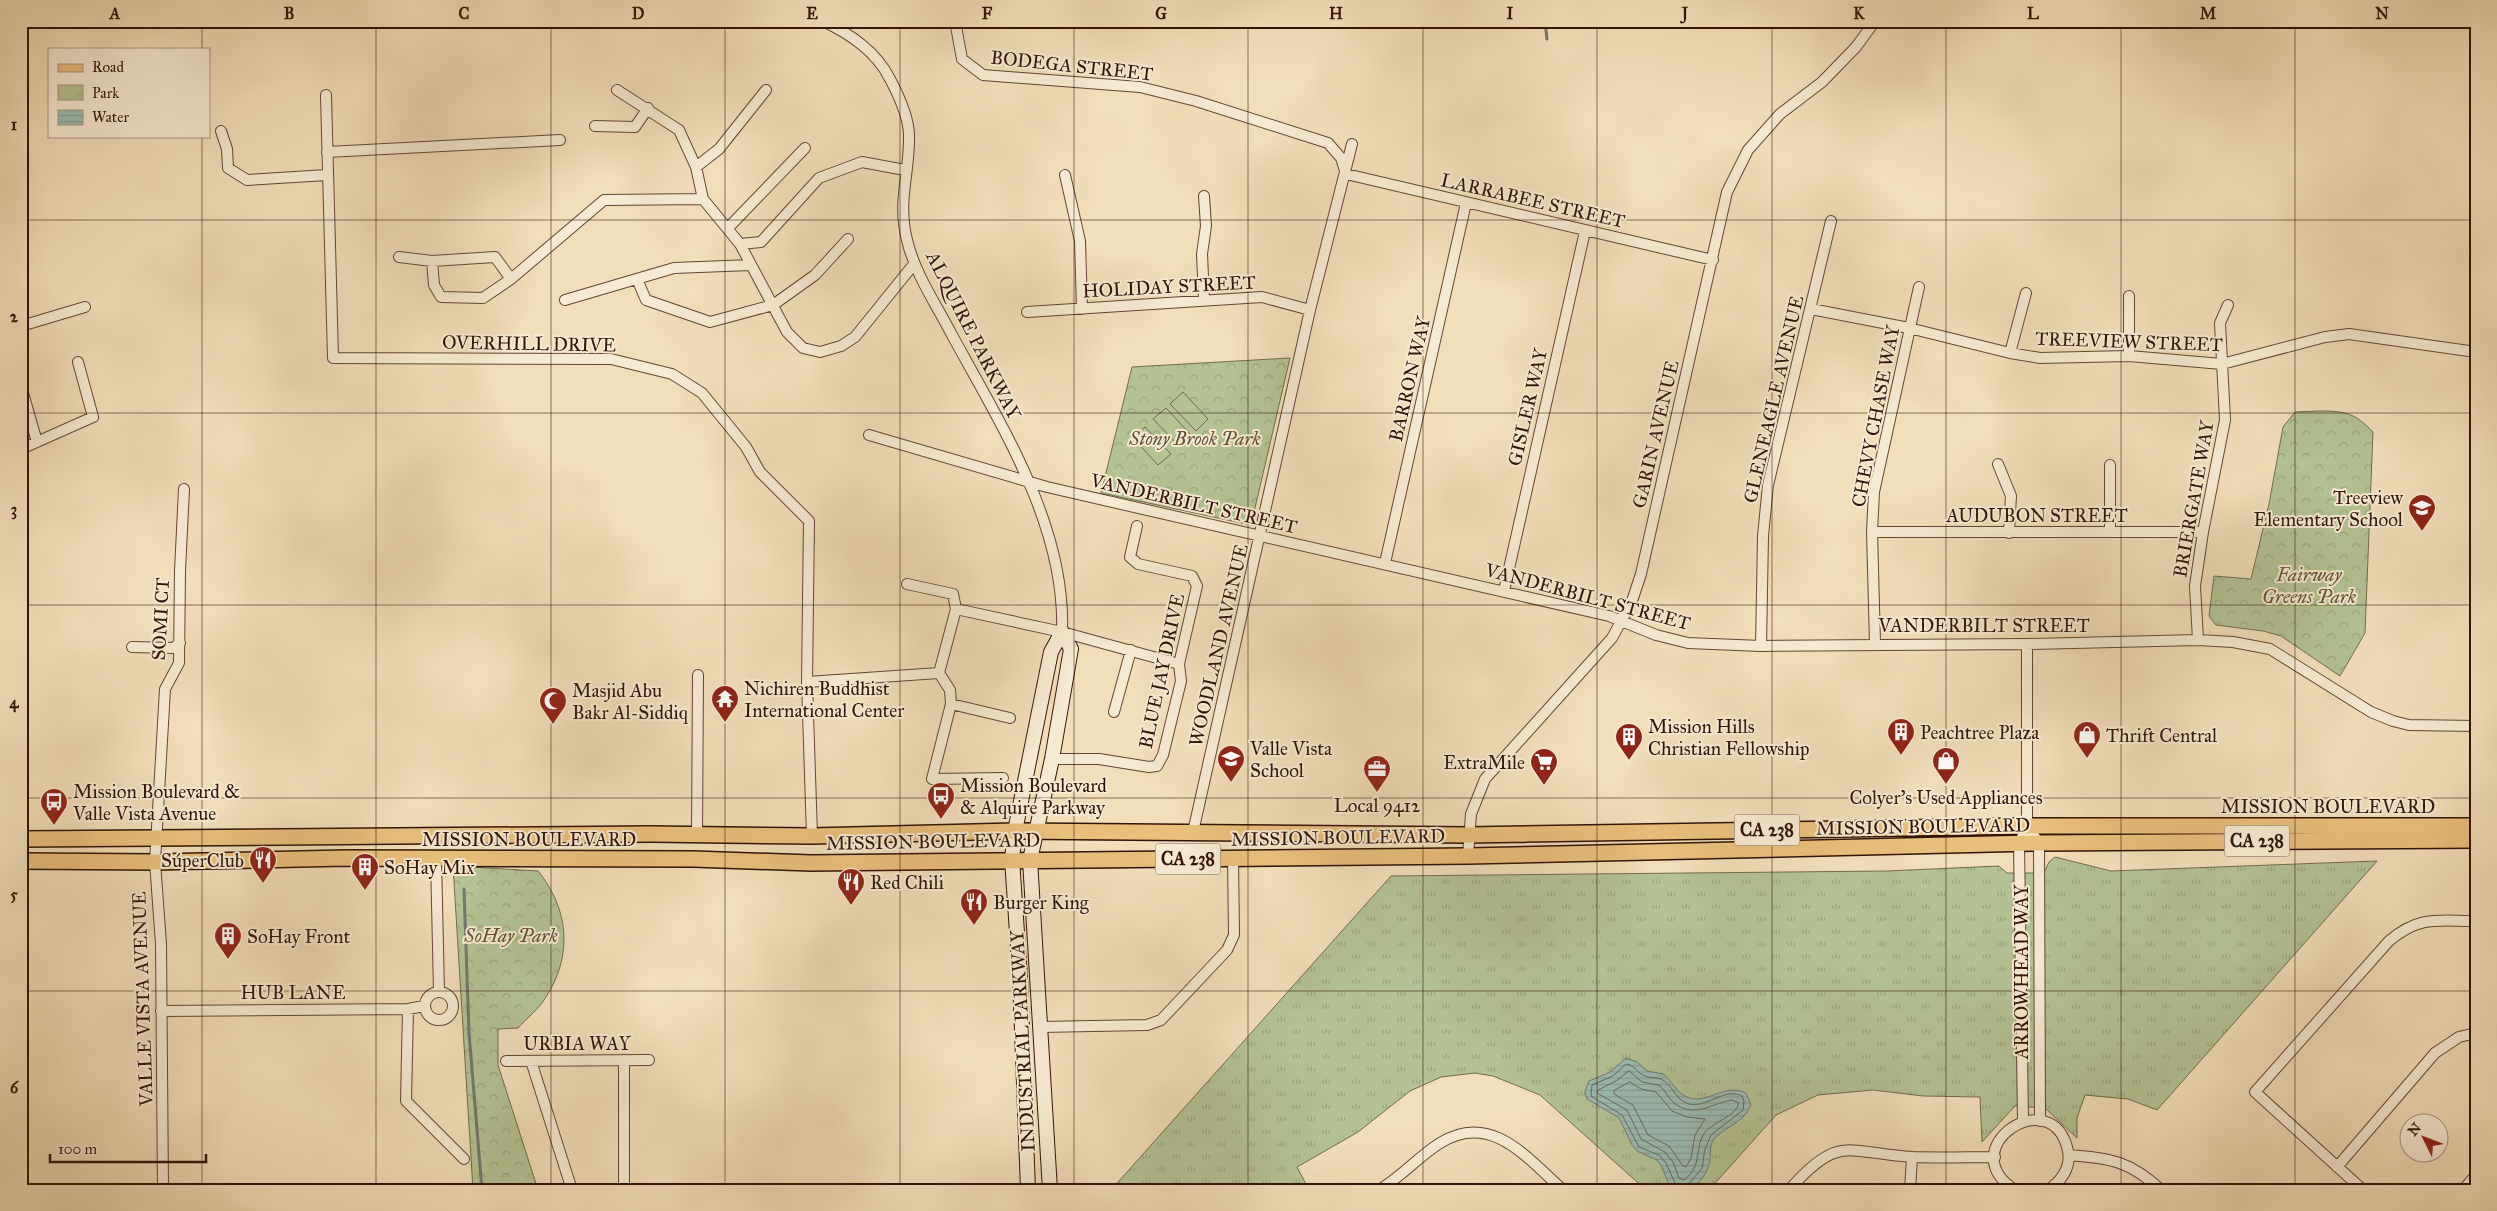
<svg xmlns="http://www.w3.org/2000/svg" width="2497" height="1211" viewBox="0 0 2497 1211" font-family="'IM FELL Great Primer',serif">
	<defs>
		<pattern id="grass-tufts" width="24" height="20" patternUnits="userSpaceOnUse" patternTransform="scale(1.25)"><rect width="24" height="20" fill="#b4c294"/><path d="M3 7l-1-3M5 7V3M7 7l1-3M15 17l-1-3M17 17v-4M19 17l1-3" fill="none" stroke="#9ba67e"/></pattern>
		<pattern id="park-crowns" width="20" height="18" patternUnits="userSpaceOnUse" patternTransform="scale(1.25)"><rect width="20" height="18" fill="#b4c294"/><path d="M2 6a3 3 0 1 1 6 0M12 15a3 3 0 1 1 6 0" fill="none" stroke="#9ba67e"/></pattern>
		<pattern id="water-rules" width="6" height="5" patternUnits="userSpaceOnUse" patternTransform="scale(1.25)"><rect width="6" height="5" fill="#9bbcb3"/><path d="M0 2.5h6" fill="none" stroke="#86a198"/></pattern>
	</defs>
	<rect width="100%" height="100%" fill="#f2deb9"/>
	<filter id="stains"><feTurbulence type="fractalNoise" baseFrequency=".004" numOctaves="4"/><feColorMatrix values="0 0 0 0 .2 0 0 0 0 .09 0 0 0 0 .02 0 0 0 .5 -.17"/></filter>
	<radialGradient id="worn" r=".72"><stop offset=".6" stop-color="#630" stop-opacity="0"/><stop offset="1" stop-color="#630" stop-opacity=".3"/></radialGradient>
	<path fill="url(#grass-tufts)" stroke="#736a4e" d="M 2055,857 L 2111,871 L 2377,861 L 2157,1110 L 2128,1099 L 2085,1095 L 2077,1118 L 2077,1138 L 2045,1108 L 2015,1106 L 1982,1142 L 1980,1097 L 1923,1096 L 1873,1090 L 1818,1095 L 1776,1115 L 1709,1190 L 1646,1190 L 1540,1095 L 1493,1076 L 1475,1073 L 1441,1077 L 1410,1091 L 1358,1132 L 1297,1167 L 1309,1190 L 1111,1190 L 1391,876 L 1887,871 L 1999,866 L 2007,873 L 2044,873 L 2049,862 Z"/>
	<path fill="url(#park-crowns)" stroke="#736a4e" d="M 1290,358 L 1251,525 L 1101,493 L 1132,367 Z
		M 2320,411 C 2345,411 2355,413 2373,432 L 2365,633 L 2340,676 L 2281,636 L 2263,631 L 2216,625 L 2209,616 L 2214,576 L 2251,579 L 2269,504 L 2283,427 L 2295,412 Z
		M 453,866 L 538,871 C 569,909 573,955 546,997 C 539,1009 527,1018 518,1028 L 498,1029 L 498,1065 L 538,1190 L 473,1190 Z"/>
	<path fill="#b4c294" stroke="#736a4e" d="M 1183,392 L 1208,419 L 1196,431 L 1170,404 Z
		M 1166,408 L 1191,435 L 1179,446 L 1153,419 Z
		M 1145,427 L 1171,454 L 1158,465 L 1133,438 Z"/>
	<path fill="url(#water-rules)" stroke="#71786e" d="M 1626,1058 L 1637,1062 L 1647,1071 L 1663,1074 C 1672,1080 1676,1092 1685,1096 C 1706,1107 1723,1082 1746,1093 L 1751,1105 C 1744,1122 1727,1126 1715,1138 C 1709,1144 1711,1153 1710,1160 C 1707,1180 1687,1199 1669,1185 L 1662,1167 L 1657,1160 L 1637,1151 L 1632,1145 L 1619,1118 L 1587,1099 L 1585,1091 L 1589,1081 L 1610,1072 Z"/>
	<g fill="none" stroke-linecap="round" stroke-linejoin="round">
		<path stroke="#66685d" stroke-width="1" d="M 1629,1071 L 1642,1082 L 1659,1085 C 1665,1090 1668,1098 1674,1103 C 1695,1119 1712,1103 1732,1100 L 1739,1103 C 1735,1117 1715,1121 1706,1131 C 1693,1147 1704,1165 1684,1180 L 1679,1178 L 1673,1162 L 1665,1152 L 1641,1139 L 1627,1110 L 1597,1093 L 1598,1090 L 1616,1081 Z
			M 1630,1082 L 1641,1089 L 1656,1092 L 1672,1111 L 1687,1117 L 1705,1119 L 1695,1135 L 1691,1158 L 1686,1167 L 1683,1166 L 1669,1146 L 1648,1135 L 1633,1105 L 1614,1094 L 1614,1091 Z
			M 1678,1190 L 1666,1163 L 1659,1155 L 1639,1147 L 1622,1115 L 1591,1096 L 1592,1085 L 1613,1076 L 1626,1064 C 1635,1065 1637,1073 1645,1076 C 1651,1079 1658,1076 1664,1081 C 1674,1088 1676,1100 1689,1104 C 1708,1108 1724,1087 1742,1096 L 1744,1101 L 1743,1110 L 1711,1135 L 1705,1149 L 1702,1168 L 1688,1185 L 1687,1190"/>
		<path stroke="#71786e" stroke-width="3" d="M 1545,21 L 1547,39
			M 464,889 L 469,1033 L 482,1190"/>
		<defs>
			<path id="minor" d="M 823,21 C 850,34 876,51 890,79 C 898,94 909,118 909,136 C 910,173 897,200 907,240 C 915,274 936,304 952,335 C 1001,425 1066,526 1062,632
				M 955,21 L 962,59 L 983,75 L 1140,87 L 1196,101 L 1328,143 L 1341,158 L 1346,174 L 1713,260
				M 617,90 L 679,130 L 696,167 L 703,199 L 740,244 L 787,332 L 803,348 L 820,352 L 841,346 L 855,337 L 914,264
				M 326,95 L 333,358 L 611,359 L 672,374 L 702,393 L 746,447 L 760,472 L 809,521 L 807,682 L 812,836
				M 595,126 L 635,127 L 648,108
				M 221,131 L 227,149 L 228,168 L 247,180 L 327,175
				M 327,152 L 560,140
				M 696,167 L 719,149 L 766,90
				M 1065,175 L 1080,241 L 1082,309
				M 1204,196 L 1206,226 L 1202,254 L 1204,299
				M 728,228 L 805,148
				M 740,244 L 761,242 L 819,178 L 862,162 L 905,170
				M 399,257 L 432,261 L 495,257 L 511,279 L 604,200 L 703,199
				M 432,261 L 434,285 L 441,297 L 483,298 L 511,279
				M 637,279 L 646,300 L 710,322 L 773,305 L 815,275 L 848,239
				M 565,300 L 674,268 L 751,265
				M 1811,309 L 1909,328 L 2010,353 L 2040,358 L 2129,356 L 2222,364 L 2325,337 L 2349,334 L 2476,352
				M 1027,312 L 1262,297 L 1310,310
				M 21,326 L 85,307
				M 2010,353 L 2026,293
				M 2129,356 L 2129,296
				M 21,386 L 37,442
				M 869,435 L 1047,487 L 1609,616 L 1656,635 L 1688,643 L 1761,646 L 2027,644 L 2198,640 L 2233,642 L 2270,649 L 2371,712 L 2393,721 L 2409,725 L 2476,726
				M 21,449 L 93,417 L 78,362
				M 1998,464 L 2011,496 L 2009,533
				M 1872,532 L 2203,532
				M 2110,532 L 2110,465
				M 1385,563 L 1466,203
				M 907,584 L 953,594 L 956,609 L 1062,632 L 1179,664
				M 1504,591 L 1585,231
				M 2198,640 L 2195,586 L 2203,532 L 2225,420 L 2220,323 L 2228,305
				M 1875,643 L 1872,532 L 1874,492 L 1919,287
				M 1761,646 L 1763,536 L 1768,485 L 1831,221
				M 132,647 L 173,648 L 180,643
				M 939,673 L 950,690 L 951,704 L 932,779 L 1003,778
				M 939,673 L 956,609
				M 807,682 L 939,673
				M 951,704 L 1010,718
				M 1114,712 L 1131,650
				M 1052,759 L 1099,759 L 1149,767 L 1157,766 L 1163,755 L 1181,681 L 1179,664 L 1197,586 L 1192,576 L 1138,564 L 1130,557 L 1137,526
				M 2027,826 L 2039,843 L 2040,1121
				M 1193,832 L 1310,310 L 1352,144
				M 697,834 L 698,675
				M 1468,856 L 1471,814 L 1485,779 L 1612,638 L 1632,601 L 1641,574 L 1727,192 L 1748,150 L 1780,114 L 1822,82 L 1856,47 L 1875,21
				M 436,859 L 439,992
				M425 1006a14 14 0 1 1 28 0a14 14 0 1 1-28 0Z
				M 408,1009 L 406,1101 L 464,1159
				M 161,1011 L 408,1009 L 424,1006
				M 1040,1027 L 1147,1025 L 1161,1020 L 1227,950 L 1234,935 L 1233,858
				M 506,1061 L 649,1060
				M 531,1061 L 572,1190
				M 2023,1121 L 2019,844 L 2027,826 L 2027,644
				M 2069,1155 C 2110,1158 2130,1161 2161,1190
				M 2337,1167 L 2435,1053 L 2459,1037 L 2476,1033
				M 163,1190 L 161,944 L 155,862 L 165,689 L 179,663 L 180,571 L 184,489
				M 624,1190 L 624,1060
				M 1379,1190 C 1401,1177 1418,1157 1440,1143 C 1491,1111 1527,1158 1563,1190
				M 1789,1190 C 1839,1133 1847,1153 1913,1157 C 1940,1158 1968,1157 1995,1157
				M 1910,1190 L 1912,1157
				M 2015,1190 C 1950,1148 2053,1080 2068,1151 C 2071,1168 2061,1181 2048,1190
				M 2363,1190 L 2255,1092 L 2389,941 C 2420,915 2438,921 2476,921
				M 2463,1190 L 2476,1175"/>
			<path id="secondary" d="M 1028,1190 L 1020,977 L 1012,859 L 1015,831 L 1051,652 L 1062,632
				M 1050,1190 L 1030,860 L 1052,759 L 1071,649 L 1062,632"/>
			<path id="primary" d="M 21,839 L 651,834 L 812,836 L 1015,831 L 1469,835 L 2027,826 L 2476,826
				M 21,861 L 155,862 L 346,858 L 693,859 L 811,863 L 1468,856 L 2039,843 L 2476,840"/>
		</defs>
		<use href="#minor" stroke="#624634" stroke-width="12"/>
		<use href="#secondary" stroke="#321307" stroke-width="16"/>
		<use href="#primary" stroke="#321307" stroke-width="18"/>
		<use href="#minor" stroke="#f7ead2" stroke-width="10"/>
		<use href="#secondary" stroke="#f7ead2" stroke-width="14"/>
		<use href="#primary" stroke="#e9bf7c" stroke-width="15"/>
	</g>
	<path fill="none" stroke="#321307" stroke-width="1" stroke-opacity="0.55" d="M 202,21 L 202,49M 376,21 L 376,1190M 551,21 L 551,1190M 725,21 L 725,1190M 900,21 L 900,1190M 1074,21 L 1074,1190M 1248,21 L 1248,1190M 1423,21 L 1423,1190M 1597,21 L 1597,1190M 1772,21 L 1772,1190M 1946,21 L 1946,1190M 2121,21 L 2121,1190M 2295,21 L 2295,1190M 202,136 L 202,1190M 21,220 L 2476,220M 21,413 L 2476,413M 21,605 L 2476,605M 21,798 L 2476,798M 21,991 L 2476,991"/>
	<defs>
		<symbol id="school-pin" viewBox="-11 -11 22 30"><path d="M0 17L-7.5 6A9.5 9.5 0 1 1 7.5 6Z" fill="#8f2418" stroke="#f7ead2"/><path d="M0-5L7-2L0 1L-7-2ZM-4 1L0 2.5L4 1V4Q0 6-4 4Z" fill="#fff"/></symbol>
		<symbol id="temple-pin" viewBox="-11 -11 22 30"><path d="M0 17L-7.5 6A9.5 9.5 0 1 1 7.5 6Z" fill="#8f2418" stroke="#f7ead2"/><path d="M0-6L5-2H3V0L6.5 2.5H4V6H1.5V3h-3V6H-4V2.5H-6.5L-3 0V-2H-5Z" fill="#fff"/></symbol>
		<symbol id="mosque-pin" viewBox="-11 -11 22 30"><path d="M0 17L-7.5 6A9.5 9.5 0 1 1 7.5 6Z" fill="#8f2418" stroke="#f7ead2"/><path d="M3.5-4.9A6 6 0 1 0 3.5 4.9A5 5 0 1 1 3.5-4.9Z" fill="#fff"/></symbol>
		<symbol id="building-pin" viewBox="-11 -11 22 30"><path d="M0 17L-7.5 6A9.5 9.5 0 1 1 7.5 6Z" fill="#8f2418" stroke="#f7ead2"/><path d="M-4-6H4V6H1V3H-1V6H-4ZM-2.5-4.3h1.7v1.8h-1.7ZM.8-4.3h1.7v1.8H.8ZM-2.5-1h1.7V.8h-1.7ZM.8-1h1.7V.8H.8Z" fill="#fff"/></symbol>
		<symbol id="shop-pin" viewBox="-11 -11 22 30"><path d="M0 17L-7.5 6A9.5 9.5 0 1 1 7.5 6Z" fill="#8f2418" stroke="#f7ead2"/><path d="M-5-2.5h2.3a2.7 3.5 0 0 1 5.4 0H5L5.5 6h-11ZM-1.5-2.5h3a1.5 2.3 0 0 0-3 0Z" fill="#fff"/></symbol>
		<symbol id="supermarket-pin" viewBox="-11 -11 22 30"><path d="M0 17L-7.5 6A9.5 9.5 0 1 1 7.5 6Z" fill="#8f2418" stroke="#f7ead2"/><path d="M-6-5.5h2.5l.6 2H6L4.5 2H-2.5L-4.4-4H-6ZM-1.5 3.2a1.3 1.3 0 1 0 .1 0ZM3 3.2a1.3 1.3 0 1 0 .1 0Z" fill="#fff"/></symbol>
		<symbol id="office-pin" viewBox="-11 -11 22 30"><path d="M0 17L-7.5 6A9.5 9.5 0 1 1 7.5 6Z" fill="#8f2418" stroke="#f7ead2"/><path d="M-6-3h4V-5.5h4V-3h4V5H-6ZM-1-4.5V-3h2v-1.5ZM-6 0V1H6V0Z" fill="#fff"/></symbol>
		<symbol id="bus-pin" viewBox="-11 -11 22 30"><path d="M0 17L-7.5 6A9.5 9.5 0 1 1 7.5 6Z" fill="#8f2418" stroke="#f7ead2"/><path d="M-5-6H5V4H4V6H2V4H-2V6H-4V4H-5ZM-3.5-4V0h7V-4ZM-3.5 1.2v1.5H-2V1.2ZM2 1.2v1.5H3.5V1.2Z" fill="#fff"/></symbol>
		<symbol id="restaurant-pin" viewBox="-11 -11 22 30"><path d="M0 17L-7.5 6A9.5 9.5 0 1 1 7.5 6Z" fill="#8f2418" stroke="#f7ead2"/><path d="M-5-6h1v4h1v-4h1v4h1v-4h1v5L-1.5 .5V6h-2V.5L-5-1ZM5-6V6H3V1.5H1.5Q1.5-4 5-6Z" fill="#fff"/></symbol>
	</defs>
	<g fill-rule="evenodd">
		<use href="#school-pin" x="2406" y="492" width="32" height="43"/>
		<use href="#temple-pin" x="709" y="683" width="32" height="43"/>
		<use href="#mosque-pin" x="537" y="685" width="32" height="43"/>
		<use href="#building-pin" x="1885" y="716" width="32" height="43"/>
		<use href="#shop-pin" x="2071" y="719" width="32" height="43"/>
		<use href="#building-pin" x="1613" y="721" width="32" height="43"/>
		<use href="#school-pin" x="1215" y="743" width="32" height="43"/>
		<use href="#shop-pin" x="1930" y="745" width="32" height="43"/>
		<use href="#supermarket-pin" x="1528" y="746" width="32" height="43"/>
		<use href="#office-pin" x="1361" y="753" width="32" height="43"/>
		<use href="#bus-pin" x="925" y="780" width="32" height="43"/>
		<use href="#bus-pin" x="38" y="786" width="32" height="43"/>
		<use href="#restaurant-pin" x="247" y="844" width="32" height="43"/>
		<use href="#building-pin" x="349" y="851" width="32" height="43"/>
		<use href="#restaurant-pin" x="835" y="866" width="32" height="43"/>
		<use href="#restaurant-pin" x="958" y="886" width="32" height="43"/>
		<use href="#building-pin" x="212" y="920" width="32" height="43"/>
	</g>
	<g text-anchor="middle" stroke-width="4" stroke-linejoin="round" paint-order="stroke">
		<g fill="#f7ead2" stroke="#6d5444" stroke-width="1">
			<rect x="1734.5" y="814.5" width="65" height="31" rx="4"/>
			<rect x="2224.5" y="825.5" width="65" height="31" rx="4"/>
			<rect x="1155.5" y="843.5" width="65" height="31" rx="4"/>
		</g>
		<g font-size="18" font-weight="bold" fill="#321307">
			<text x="1767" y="836">CA 238</text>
			<text x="2257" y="847">CA 238</text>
			<text x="1188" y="865">CA 238</text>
		</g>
		<g font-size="19" fill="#321307" stroke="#f7ead2">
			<text transform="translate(1072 65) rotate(6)" y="7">BODEGA STREET</text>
			<text transform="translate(1533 200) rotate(13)" y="7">LARRABEE STREET</text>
			<text transform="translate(1169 286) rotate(-3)" y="7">HOLIDAY STREET</text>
			<text transform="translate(974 335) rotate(63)" y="7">ALQUIRE PARKWAY</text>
			<text transform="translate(2129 341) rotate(2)" y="7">TREEVIEW STREET</text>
			<text transform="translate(529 343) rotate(1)" y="7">OVERHILL DRIVE</text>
			<text transform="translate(1409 379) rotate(-77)" y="7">BARRON WAY</text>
			<text transform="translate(1773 399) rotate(-77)" y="7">GLENEAGLE AVENUE</text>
			<text transform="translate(1527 407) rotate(-77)" y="7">GISLER WAY</text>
			<text transform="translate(1875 416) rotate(-79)" y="7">CHEVY CHASE WAY</text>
			<text transform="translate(1655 434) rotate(-77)" y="7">GARIN AVENUE</text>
			<text transform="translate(2193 499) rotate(-80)" y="7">BRIERGATE WAY</text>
			<text transform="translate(1194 503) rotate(13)" y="7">VANDERBILT STREET</text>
			<text x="2037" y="522">AUDUBON STREET</text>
			<text transform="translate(1588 596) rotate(15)" y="7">VANDERBILT STREET</text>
			<text transform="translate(160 619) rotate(-87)" y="7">SOMI CT</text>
			<text x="1984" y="632">VANDERBILT STREET</text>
			<text transform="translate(1218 645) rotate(-77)" y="7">WOODLAND AVENUE</text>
			<text transform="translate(1161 671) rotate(-78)" y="7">BLUE JAY DRIVE</text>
			<text x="2328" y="813">MISSION BOULEVARD</text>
			<text transform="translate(1923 826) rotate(-1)" y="7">MISSION BOULEVARD</text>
			<text transform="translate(1338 837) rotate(-1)" y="7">MISSION BOULEVARD</text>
			<text x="529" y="846">MISSION BOULEVARD</text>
			<text transform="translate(933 841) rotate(-1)" y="7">MISSION BOULEVARD</text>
			<text transform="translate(2021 972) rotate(-90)" y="7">ARROWHEAD WAY</text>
			<text x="293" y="999">HUB LANE</text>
			<text transform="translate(142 999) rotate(-92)" y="7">VALLE VISTA AVENUE</text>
			<text transform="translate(1022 1041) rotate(-93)" y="7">INDUSTRIAL PARKWAY</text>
			<text x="577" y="1050">URBIA WAY</text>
		</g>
		<g font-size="19" font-style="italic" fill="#605038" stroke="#f7ead2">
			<text x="1195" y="445">Stony Brook Park</text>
			<text x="2309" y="581">Fairway<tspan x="2309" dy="22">Greens Park</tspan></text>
			<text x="511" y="942">SoHay Park</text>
		</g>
		<g font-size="19" fill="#321307" stroke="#f7ead2" text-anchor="start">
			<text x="2403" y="504" text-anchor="end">Treeview<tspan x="2403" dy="22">Elementary School</tspan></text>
			<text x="744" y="695">Nichiren Buddhist<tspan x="744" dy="22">International Center</tspan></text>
			<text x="572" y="697">Masjid Abu<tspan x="572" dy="22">Bakr Al-Siddiq</tspan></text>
			<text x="1648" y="733">Mission Hills<tspan x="1648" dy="22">Christian Fellowship</tspan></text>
			<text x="1920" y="739">Peachtree Plaza</text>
			<text x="2106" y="742">Thrift Central</text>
			<text x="1250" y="755">Valle Vista<tspan x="1250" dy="22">School</tspan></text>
			<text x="1525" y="769" text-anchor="end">ExtraMile</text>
			<text x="960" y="792">Mission Boulevard<tspan x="960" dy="22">&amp; Alquire Parkway</tspan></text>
			<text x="73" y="798">Mission Boulevard &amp;<tspan x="73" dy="22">Valle Vista Avenue</tspan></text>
			<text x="1946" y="804" text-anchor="middle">Colyer's Used Appliances</text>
			<text x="1377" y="812" text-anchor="middle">Local 9412</text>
			<text x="244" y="867" text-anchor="end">SúperClub</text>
			<text x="384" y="874">SoHay Mix</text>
			<text x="870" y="889">Red Chili</text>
			<text x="993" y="909">Burger King</text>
			<text x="247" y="943">SoHay Front</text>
		</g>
	</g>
	<rect width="2497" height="1211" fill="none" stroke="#f2deb9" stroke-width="55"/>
	<rect x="48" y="48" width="162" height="90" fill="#f7ead2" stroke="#a89481"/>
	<rect x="58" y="64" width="25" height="8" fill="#e9bf7c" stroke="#a89481"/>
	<text x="92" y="72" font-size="15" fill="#321307">Road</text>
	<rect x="58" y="85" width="25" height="15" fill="url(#park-crowns)" stroke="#a89481"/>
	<text x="92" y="98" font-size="15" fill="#321307">Park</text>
	<rect x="58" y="110" width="25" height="15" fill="url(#water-rules)" stroke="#a89481"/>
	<text x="92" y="122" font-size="15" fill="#321307">Water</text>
	<g transform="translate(2424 1138) rotate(312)"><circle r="24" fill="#f7ead2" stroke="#a89481"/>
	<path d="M0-4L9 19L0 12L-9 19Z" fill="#8f2418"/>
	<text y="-8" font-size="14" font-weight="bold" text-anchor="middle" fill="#321307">N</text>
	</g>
	<path d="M50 1154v8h156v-8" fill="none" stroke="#321307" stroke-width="2.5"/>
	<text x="58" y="1154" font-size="15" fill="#321307" stroke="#f7ead2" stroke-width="4" paint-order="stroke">100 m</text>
	<rect x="28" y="28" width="2442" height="1156" fill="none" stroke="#321307" stroke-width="2"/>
	<g font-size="16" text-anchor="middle" font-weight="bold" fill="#321307">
		<text x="115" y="19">A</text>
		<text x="289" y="19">B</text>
		<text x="464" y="19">C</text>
		<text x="638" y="19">D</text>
		<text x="812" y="19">E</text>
		<text x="987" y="19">F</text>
		<text x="1161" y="19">G</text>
		<text x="1336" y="19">H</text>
		<text x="1510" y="19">I</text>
		<text x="1685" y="19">J</text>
		<text x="1859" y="19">K</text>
		<text x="2033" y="19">L</text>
		<text x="2208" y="19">M</text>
		<text x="2382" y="19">N</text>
		<text x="14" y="130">1</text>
		<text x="14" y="322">2</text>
		<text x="14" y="515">3</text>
		<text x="14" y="708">4</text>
		<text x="14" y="900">5</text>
		<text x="14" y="1093">6</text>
	</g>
	<rect width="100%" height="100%" filter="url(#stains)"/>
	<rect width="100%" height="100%" fill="url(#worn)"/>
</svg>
